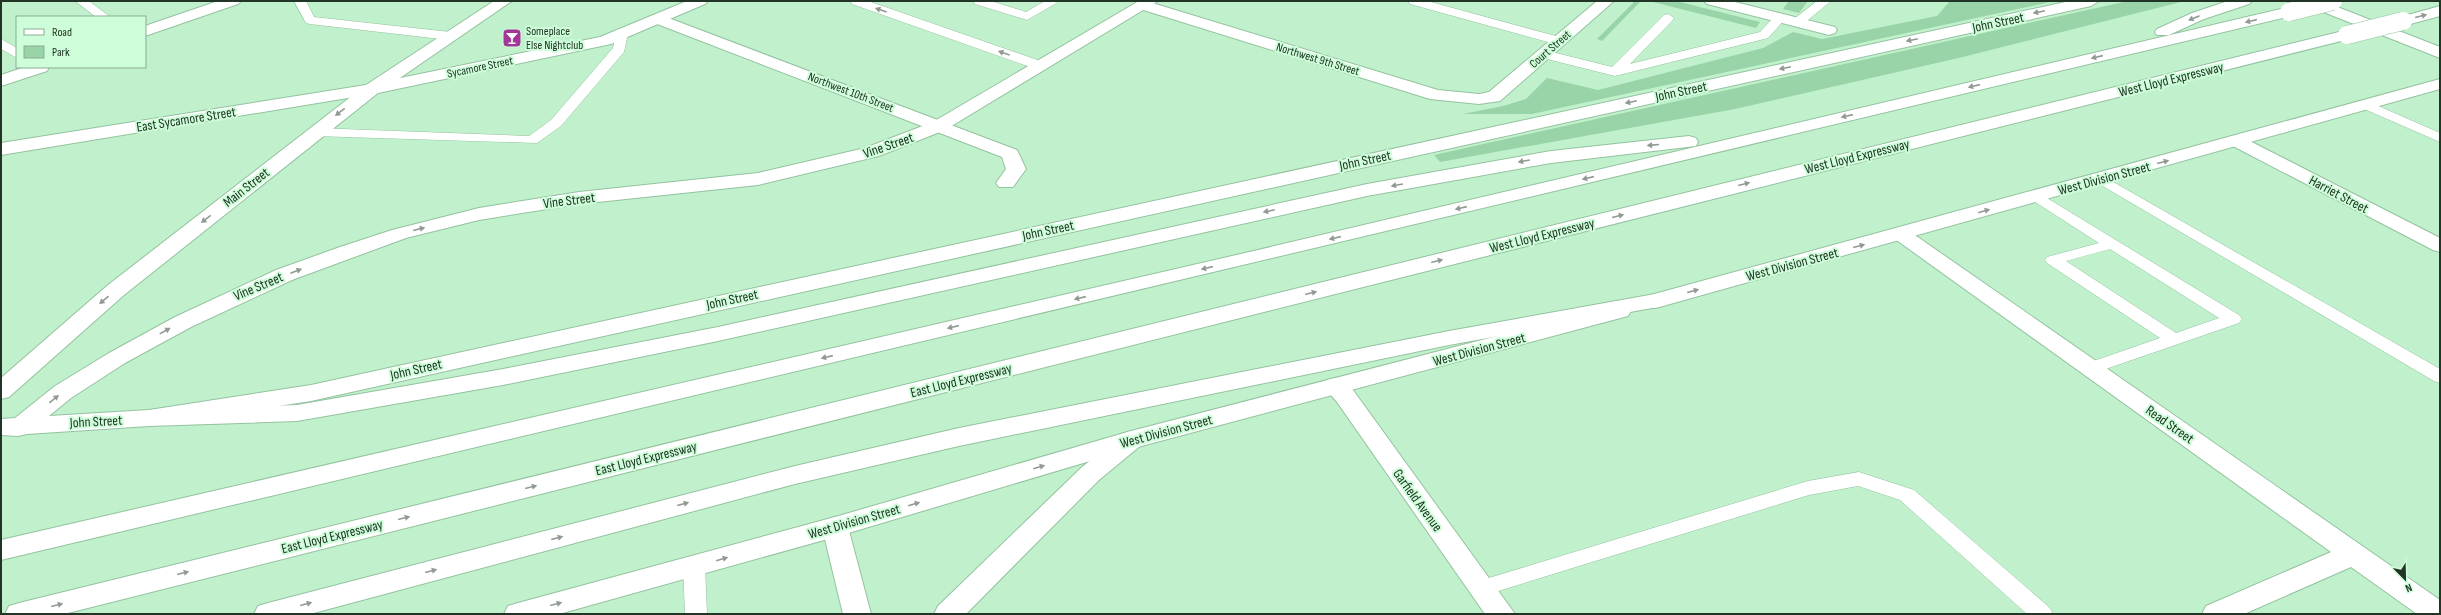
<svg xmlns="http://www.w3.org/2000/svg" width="2441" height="615" viewBox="0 0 2441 615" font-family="'Sofia Sans Condensed',sans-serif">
	<rect width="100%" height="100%" fill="#c1f1cc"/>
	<path fill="#98d4a7" d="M 1635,1 L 1641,1 L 1602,41 L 1597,39 Z
		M 1649,1 L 1676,1 L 1760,22 L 1756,28 Z
		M 1789,1 L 1808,1 L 1799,13 L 1783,9 Z
		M 1950,1 L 2055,1 L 1532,114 L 1463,114 L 1503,106 L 1526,99 L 1547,78 L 1598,90 L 1763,48 L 1793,32 L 1822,39 L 1937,16 Z
		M 2128,1 L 2185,1 L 1963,57 L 1735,109 L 1440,162 L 1434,155 Z"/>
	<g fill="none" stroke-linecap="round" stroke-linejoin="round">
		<defs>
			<path id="service" d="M 75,1 L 89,1 L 110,17 L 96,17 Z
				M 294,1 L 306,1 L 314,17 L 450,32 L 456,36 L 450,40 L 310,24 L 306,23 Z
				M 850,1 L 868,1 L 1046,63 L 1048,66 L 1046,69 L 1036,69 L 852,4 Z
				M 973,1 L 991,1 L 1026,12 L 1045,1 L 1060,1 L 1027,20 L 975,4 Z
				M 1408,1 L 1427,1 L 1563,38 L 1565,41 L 1559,45 L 1555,44 L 1410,4 Z
				M 1817,1 L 1831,1 L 1802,25 L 1794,25 L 1792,22 L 1794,19 Z
				M 1668,14 L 1674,18 L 1672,21 L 1630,64 L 1760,32 L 1776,15 L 1780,14 L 1786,18 L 1768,38 L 1615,76 L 1539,57 L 1538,54 L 1544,50 L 1612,67 L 1664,15 Z
				M 622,30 L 628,34 L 624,52 L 561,126 L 537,143 L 315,136 L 308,132 L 315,128 L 529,136 L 551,120 L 613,48 L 616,34 Z
				M 1,39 L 17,48 L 17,58 L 1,49 Z
				M 2367,101 L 2440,133 L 2440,142 L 2362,108 L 2360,105 Z
				M 2101,175 L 2440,369 L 2440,383 L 2434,381 L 2096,182 L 2094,179 L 2096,176 Z
				M 2037,192 L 2239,315 L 2242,319 L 2239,323 L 2097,372 L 2091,374 L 2085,372 L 2082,368 L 2085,364 L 2160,338 L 2047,263 L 2045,260 L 2047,257 L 2099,243 L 2032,200 L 2029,197 L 2032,194 ZM 2110,249 L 2219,318 L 2176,333 L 2066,261 Z
				M 1859,472 L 1914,490 L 2050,608 L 2053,614 L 2027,614 L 1900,500 L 1858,486 L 1809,495 L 1482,596 L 1474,594 L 1471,588 L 1474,582 L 1482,580 L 1808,481 Z
				M 694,558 L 702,560 L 705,566 L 707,614 L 685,614 L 683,566 L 686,560 Z"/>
			<path id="minor" d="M 218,1 L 241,1 L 238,4 L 145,36 L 145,26 Z
				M 1597,1 L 1614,1 L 1500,101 L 1479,104 L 1430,99 L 1137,8 L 1135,5 L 1137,2 L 1149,2 L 1438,90 L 1479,94 L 1489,92 Z
				M 1704,1 L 1731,1 L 1835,27 L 1837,30 L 1835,33 L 1829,35 L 1707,4 Z
				M 2300,1 L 2322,1 L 2440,47 L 2440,58 L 2303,4 Z
				M 658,14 L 1017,150 L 1026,169 L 1013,187 L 999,187 L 996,183 L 1006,169 L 1002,157 L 652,22 L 650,19 L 652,16 Z
				M 25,67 L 49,67 L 47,71 L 1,86 L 1,75 Z
				M 372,84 L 378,85 L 381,89 L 378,93 L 1,155 L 1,143 Z
				M 2238,135 L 2440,238 L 2440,252 L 2433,250 L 2231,145 L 2229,141 L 2231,137 Z
				M 1902,229 L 1909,231 L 2440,600 L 2440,614 L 2417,614 L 2351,567 L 2244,614 L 2202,614 L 2206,606 L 2331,552 L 1895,239 L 1892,235 L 1895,231 Z
				M 1335,378 L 1343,380 L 1353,390 L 1515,614 L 1485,614 L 1337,402 L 1323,386 L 1327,380 Z
				M 1131,431 L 1140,434 L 1143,440 L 1140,446 L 1099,480 L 966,614 L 934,614 L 938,606 L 1081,468 L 1122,434 Z
				M 835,517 L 844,520 L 848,527 L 871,614 L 843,614 L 822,527 L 826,520 Z"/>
			<path id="tertiary" d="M 494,1 L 512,1 L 378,93 L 366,93 L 363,89 L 366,85 Z"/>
			<path id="secondary" d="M 687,1 L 708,1 L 705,4 L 611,44 L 378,93 L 124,295 L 9,397 L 1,399 L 1,378 L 108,285 L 366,85 L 600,37 Z
				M 1139,1 L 1158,1 L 945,130 L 879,156 L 758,185 L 579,204 L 479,220 L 406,238 L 292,280 L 191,327 L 125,363 L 71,398 L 49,416 L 149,410 L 311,385 L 2070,1 L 2099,1 L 2091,6 L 311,401 L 149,426 L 27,434 L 18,436 L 1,435 L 1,419 L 15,418 L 55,386 L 109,353 L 175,317 L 276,270 L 340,247 L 392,230 L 479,208 L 579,192 L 758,173 L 865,148 L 933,122 Z
				M 1620,304 L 1628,306 L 1631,311 L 1628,316 L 1134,448 L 835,537 L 559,614 L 504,614 L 508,606 L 518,603 L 835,517 L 1131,431 Z"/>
			<path id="primary" d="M 2440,79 L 2440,89 L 1663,306 L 1655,308 L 1647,306 L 1644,301 L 1647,296 Z"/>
			<path id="motorway" d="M 2228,1 L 2252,1 L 2249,4 L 2204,19 L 2169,35 L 2157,35 L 2155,32 L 2157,29 L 2192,13 Z
				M 2440,6 L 2440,16 L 2403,26 L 2395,21 L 2397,18 Z
				M 2289,7 L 2297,12 L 2295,15 L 1,560 L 1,540 L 1245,253 Z
				M 2347,30 L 2353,32 L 2355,35 L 2353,38 L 64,614 L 5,614 L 9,606 L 19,603 Z
				M 1689,136 L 1696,138 L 1698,142 L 1696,146 L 1551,163 L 1367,196 L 718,341 L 503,385 L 297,421 L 149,426 L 140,424 L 137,418 L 140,412 L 149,410 L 297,405 L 503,369 L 718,327 L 1367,184 L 1551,151 Z
				M 1655,294 L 1663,296 L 1666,301 L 1663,306 L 1449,345 L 959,446 L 795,484 L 310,614 L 254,614 L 258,606 L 268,603 L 795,466 L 959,428 L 1449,331 Z"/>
		</defs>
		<use href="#service" stroke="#93c29f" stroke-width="1"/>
		<use href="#minor" stroke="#93c29f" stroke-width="2"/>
		<use href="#tertiary" stroke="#93c29f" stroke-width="2"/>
		<use href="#secondary" stroke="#93c29f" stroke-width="2"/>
		<use href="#primary" stroke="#93c29f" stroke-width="2"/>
		<use href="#motorway" stroke="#93c29f" stroke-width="2"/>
		<use href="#service" fill="#fff" fill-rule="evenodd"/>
		<use href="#minor" fill="#fff" fill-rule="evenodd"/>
		<use href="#tertiary" fill="#fff" fill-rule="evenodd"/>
		<use href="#secondary" fill="#fff" fill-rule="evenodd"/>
		<use href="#primary" fill="#fff" fill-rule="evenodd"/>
		<use href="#motorway" fill="#fff" fill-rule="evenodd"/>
		<defs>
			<path id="motorway-bridge" d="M 2289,12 L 2333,1
				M 2347,35 L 2403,21"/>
		</defs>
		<use href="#motorway-bridge" stroke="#93c29f" stroke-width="19" stroke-linecap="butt"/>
		<use href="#motorway-bridge" stroke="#fff" stroke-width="18"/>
	</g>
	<defs><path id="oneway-solid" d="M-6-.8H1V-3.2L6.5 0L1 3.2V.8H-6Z"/></defs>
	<g fill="#909a92">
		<use href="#oneway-solid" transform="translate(881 10) rotate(-161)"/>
		<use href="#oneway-solid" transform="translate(2039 12) rotate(168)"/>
		<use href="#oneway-solid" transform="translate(2421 16) rotate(-14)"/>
		<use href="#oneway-solid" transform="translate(2194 18) rotate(157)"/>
		<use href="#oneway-solid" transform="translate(2251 21) rotate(167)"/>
		<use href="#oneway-solid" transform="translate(1912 40) rotate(168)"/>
		<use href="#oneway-solid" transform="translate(1004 53) rotate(-161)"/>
		<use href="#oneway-solid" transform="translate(2097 57) rotate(167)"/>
		<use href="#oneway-solid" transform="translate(1785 68) rotate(168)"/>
		<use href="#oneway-solid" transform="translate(1974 86) rotate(167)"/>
		<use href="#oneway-solid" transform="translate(1631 102) rotate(168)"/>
		<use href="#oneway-solid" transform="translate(340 112) rotate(142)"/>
		<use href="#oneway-solid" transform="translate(1847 116) rotate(167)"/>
		<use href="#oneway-solid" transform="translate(1653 145) rotate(175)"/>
		<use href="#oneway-solid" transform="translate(1524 161) rotate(170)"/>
		<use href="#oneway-solid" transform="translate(2163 162) rotate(-15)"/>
		<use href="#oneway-solid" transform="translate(1588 178) rotate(167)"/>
		<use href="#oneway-solid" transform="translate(1744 184) rotate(-14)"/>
		<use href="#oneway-solid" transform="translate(1397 185) rotate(170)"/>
		<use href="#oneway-solid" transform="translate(1461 208) rotate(167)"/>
		<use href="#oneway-solid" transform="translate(1269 211) rotate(168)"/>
		<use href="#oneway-solid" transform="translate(1984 211) rotate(-16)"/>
		<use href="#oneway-solid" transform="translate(1618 216) rotate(-14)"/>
		<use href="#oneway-solid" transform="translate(206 219) rotate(142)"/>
		<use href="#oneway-solid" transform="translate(419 229) rotate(-14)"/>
		<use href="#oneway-solid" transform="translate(1335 238) rotate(167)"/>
		<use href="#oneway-solid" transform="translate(1859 246) rotate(-15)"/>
		<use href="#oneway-solid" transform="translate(1437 261) rotate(-14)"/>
		<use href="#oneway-solid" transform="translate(1207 268) rotate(167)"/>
		<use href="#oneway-solid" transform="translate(296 271) rotate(-21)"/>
		<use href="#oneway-solid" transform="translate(1693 291) rotate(-15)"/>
		<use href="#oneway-solid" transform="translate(1311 293) rotate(-14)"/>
		<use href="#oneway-solid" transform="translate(1080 298) rotate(167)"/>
		<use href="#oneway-solid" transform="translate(104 300) rotate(139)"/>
		<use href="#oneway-solid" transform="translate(953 327) rotate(167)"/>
		<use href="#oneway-solid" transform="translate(165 331) rotate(-29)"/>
		<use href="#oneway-solid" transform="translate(827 357) rotate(167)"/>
		<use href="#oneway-solid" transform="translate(54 399) rotate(-39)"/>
		<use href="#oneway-solid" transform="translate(1039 467) rotate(-16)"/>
		<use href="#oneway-solid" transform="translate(531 487) rotate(-14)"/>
		<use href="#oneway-solid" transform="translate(683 504) rotate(-15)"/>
		<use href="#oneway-solid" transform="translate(914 504) rotate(-16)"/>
		<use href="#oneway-solid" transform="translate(404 518) rotate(-14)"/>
		<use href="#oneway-solid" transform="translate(557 538) rotate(-15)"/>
		<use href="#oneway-solid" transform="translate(722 559) rotate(-16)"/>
		<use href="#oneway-solid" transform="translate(431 571) rotate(-15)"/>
		<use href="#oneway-solid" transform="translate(183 573) rotate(-14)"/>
		<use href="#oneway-solid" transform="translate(306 604) rotate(-15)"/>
		<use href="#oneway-solid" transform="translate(556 604) rotate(-15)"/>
		<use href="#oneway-solid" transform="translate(57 605) rotate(-14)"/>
	</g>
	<defs>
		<symbol id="bar-square" viewBox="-11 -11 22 22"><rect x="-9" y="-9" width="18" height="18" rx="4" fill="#a23797" stroke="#cefed9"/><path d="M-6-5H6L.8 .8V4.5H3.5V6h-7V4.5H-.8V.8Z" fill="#fff"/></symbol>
	</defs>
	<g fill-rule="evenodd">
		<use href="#bar-square" x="501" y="27" width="22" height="22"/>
	</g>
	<g text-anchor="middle" stroke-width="4" stroke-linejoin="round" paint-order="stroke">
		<g font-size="12" fill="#213426" stroke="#cefed9" text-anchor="start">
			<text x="526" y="35">Someplace<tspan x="526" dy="14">Else Nightclub</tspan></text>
		</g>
		<g font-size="12" fill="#213426" stroke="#cefed9">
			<text transform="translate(1550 49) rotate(-41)" y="4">Court Street</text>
			<text transform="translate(1318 59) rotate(17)" y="4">Northwest 9th Street</text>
			<text transform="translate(480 67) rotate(-12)" y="4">Sycamore Street</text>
			<text transform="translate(851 92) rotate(21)" y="4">Northwest 10th Street</text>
		</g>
		<g font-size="14" fill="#213426" stroke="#cefed9">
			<text transform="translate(1998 22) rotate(-12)" y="5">John Street</text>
			<text transform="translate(2171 79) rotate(-14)" y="5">West Lloyd Expressway</text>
			<text transform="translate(1681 91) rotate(-12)" y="5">John Street</text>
			<text transform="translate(186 119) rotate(-9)" y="5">East Sycamore Street</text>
			<text transform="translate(888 145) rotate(-19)" y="5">Vine Street</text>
			<text transform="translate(1857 156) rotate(-14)" y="5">West Lloyd Expressway</text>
			<text transform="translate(1365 160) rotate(-12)" y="5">John Street</text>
			<text transform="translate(2104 178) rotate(-15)" y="5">West Division Street</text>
			<text transform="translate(246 187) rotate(-38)" y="5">Main Street</text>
			<text transform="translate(2339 194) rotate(28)" y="5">Harriet Street</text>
			<text transform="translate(569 200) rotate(-7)" y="5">Vine Street</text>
			<text transform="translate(1048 230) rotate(-12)" y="5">John Street</text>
			<text transform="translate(1542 235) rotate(-14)" y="5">West Lloyd Expressway</text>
			<text transform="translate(1792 264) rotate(-15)" y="5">West Division Street</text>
			<text transform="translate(258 286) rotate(-23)" y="5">Vine Street</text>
			<text transform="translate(732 299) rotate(-12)" y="5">John Street</text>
			<text transform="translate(1479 349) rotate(-15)" y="5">West Division Street</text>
			<text transform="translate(416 369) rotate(-13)" y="5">John Street</text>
			<text transform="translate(961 380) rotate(-14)" y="5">East Lloyd Expressway</text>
			<text transform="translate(96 421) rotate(-3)" y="5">John Street</text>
			<text transform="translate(2170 424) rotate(35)" y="5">Read Street</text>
			<text transform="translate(1166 431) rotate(-15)" y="5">West Division Street</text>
			<text transform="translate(646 458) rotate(-14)" y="5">East Lloyd Expressway</text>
			<text transform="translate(1418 500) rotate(54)" y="5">Garfield Avenue</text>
			<text transform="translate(854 521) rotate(-16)" y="5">West Division Street</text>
			<text transform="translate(332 536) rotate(-14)" y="5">East Lloyd Expressway</text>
		</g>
	</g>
	<rect width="2441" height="615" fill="none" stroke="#213426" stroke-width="4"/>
	<rect x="16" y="16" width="130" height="52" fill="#cefed9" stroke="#89ad91"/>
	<rect x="24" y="29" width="20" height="6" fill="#ffffff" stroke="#89ad91"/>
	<text x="52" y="36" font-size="12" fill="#213426">Road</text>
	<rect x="24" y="46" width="20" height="12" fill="#98d4a7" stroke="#89ad91"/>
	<text x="52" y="56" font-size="12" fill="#213426">Park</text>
	<g transform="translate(2405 579) rotate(157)" stroke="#cefed9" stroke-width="3" paint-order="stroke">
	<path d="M0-3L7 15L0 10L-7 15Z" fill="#213426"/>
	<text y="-6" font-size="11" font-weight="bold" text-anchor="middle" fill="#213426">N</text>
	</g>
</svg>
